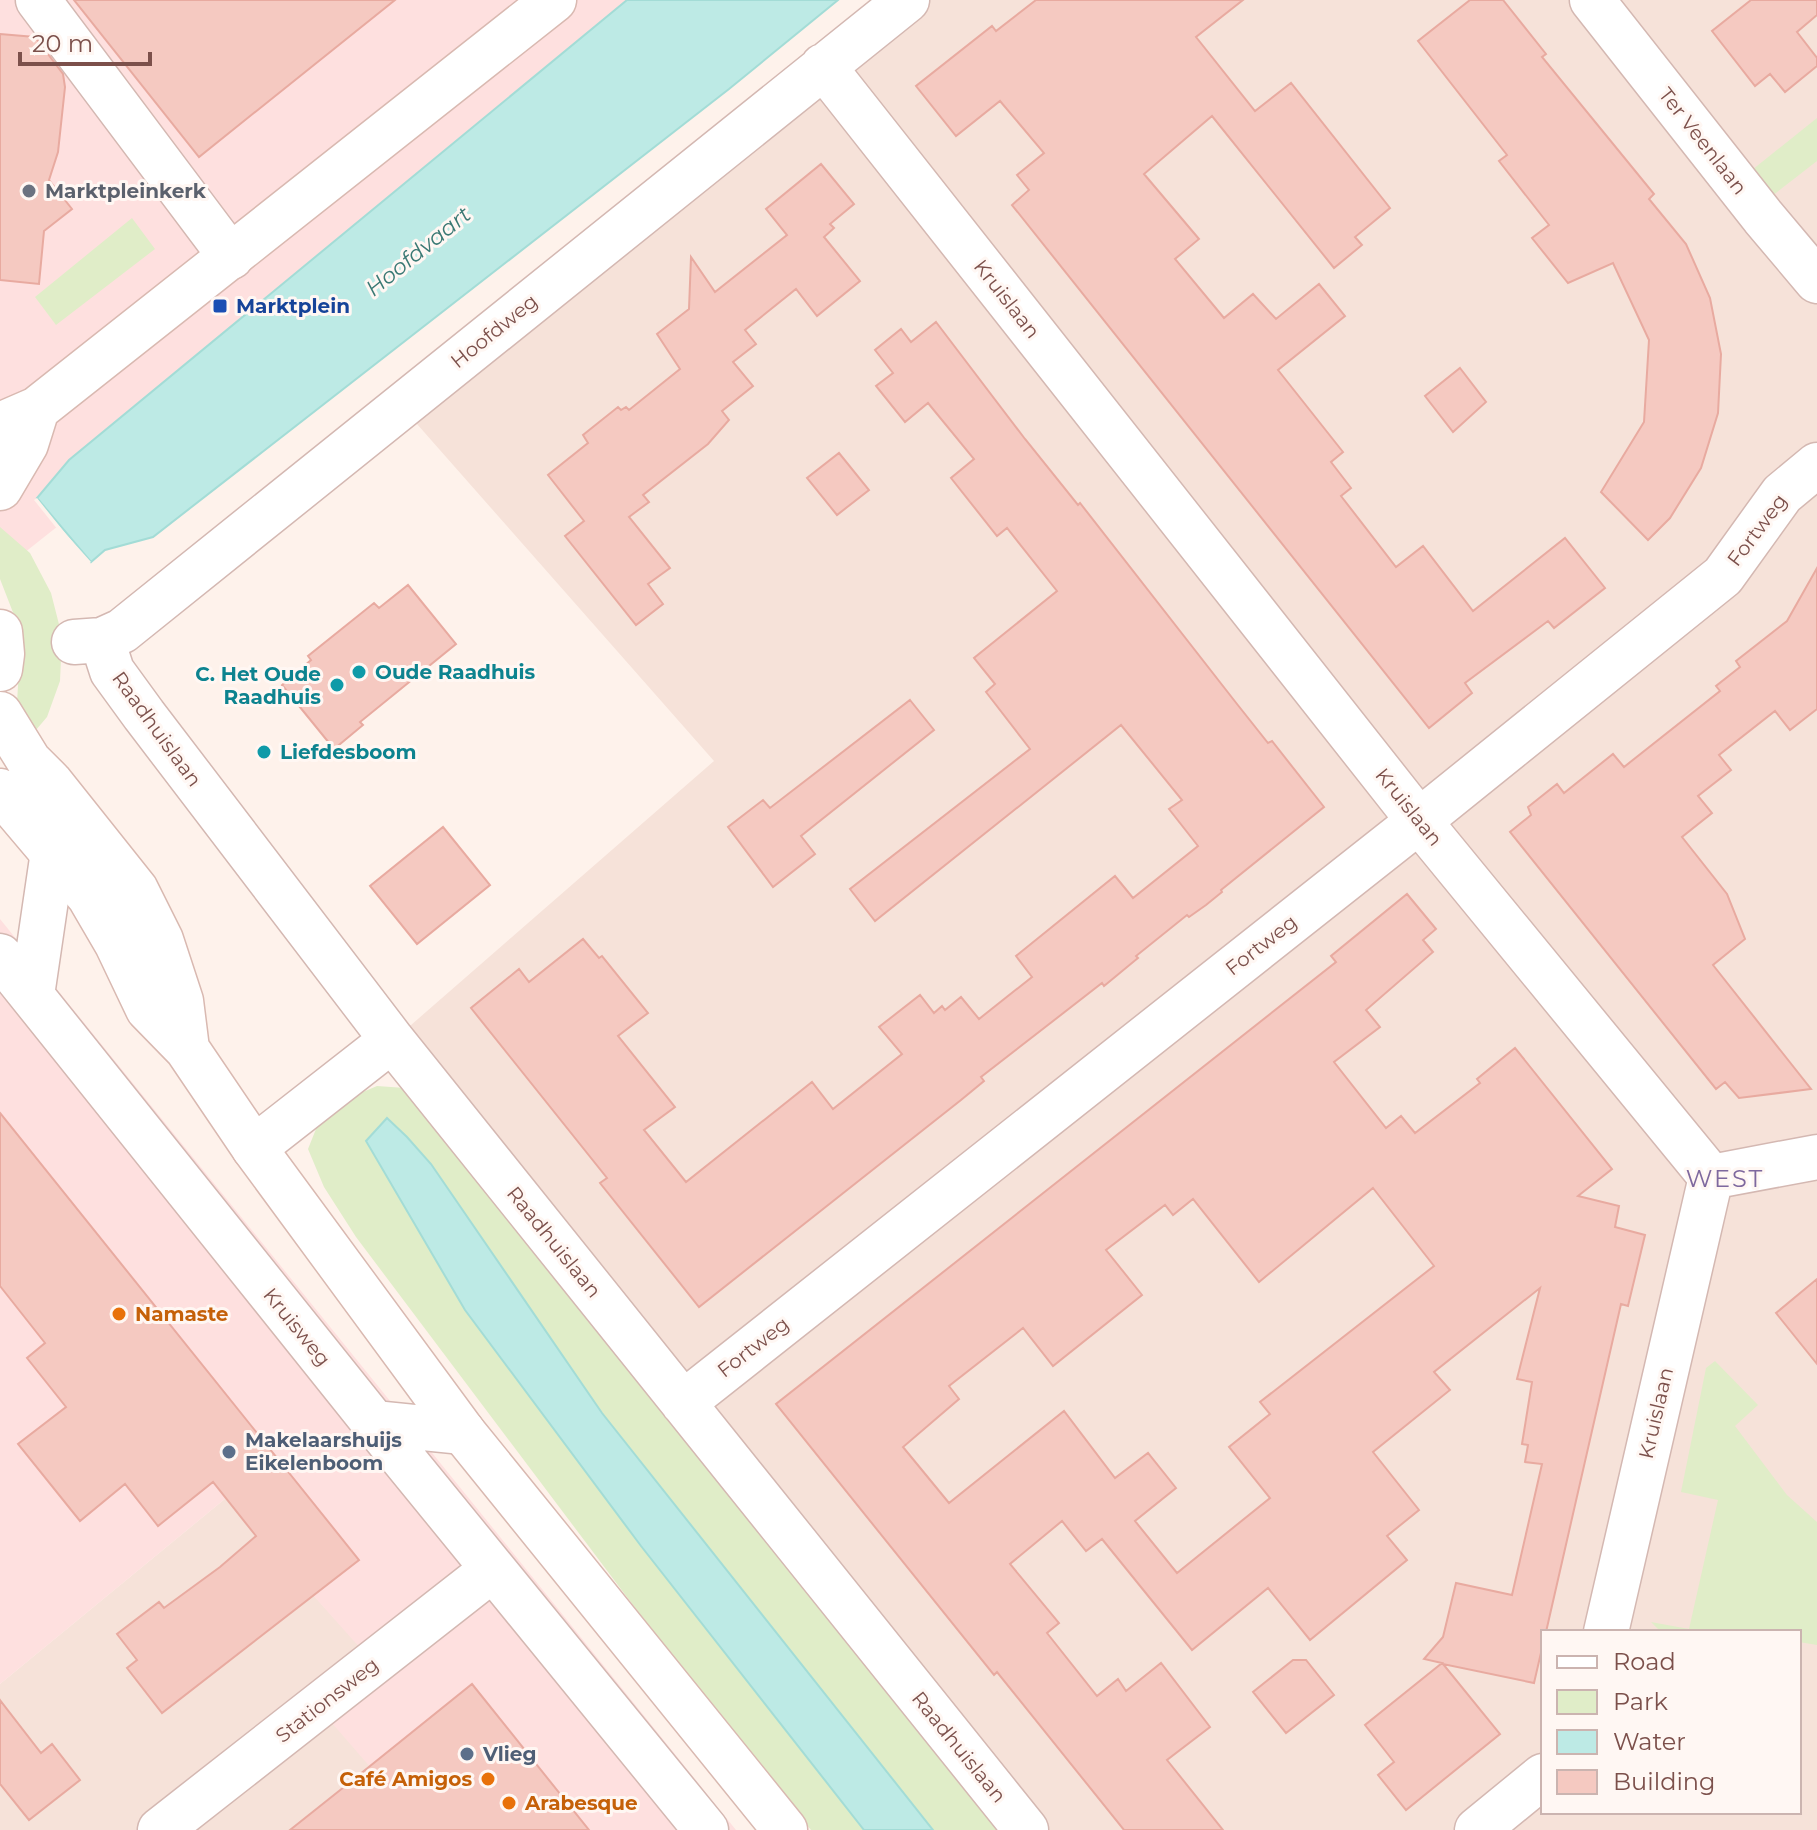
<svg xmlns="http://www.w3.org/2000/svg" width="1817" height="1830" viewBox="0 0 1817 1830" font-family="Montserrat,sans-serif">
	<rect width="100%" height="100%" fill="#fef2eb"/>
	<path fill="#f6e2d9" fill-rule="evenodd" d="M 909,0 L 1817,0 L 1817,1830 L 1037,1830 L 403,1032 L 714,761 L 402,407 ZM 1543,1632 L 1799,1632 L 1799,1812 L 1543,1812 Z
		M 226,1498 L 371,1659 L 425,1830 L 0,1830 L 0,1684 Z"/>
	<path fill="#fee0df" d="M 0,0 L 722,0 L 0,572 Z
		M 0,919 L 488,1522 L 736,1830 L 425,1830 L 311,1699 L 370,1659 L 226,1498 L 0,1684 Z"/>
	<path fill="#e0edc8" d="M 1817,118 L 1817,161 L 1772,196 L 1752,170 Z
		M 132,218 L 155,249 L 56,325 L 35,297 Z
		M 0,527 L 30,553 L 51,593 L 62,636 L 60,681 L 47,717 L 30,737 L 17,703 L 21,633 L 0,579 Z
		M 377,1086 L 405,1088 L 1000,1830 L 933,1830 L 602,1413 L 431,1164 L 407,1137 L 386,1119 L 366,1141 L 465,1310 L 641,1546 L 864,1830 L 811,1830 L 660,1641 L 356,1237 L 324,1187 L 308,1149 L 318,1124 L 344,1100 Z
		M 1715,1361 L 1758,1405 L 1735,1426 L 1787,1495 L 1817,1522 L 1817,1645 L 1799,1642 L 1799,1632 L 1661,1632 L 1651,1622 L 1689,1629 L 1718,1500 L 1681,1492 L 1706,1368 Z"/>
	<path fill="#bdeae5" stroke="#a3dcd6" stroke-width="2" d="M 627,0 L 838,0 L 729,89 L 153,537 L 105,550 L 91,562 L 37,498 L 69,460 Z
		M 387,1118 L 407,1137 L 431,1164 L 602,1413 L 933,1830 L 864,1830 L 641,1546 L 465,1310 L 366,1141 Z"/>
	<path fill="#fef2eb" d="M 37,498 L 65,533 L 91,562 L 88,564 L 62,535 L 34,500 Z"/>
	<path fill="#f5c9c1" stroke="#e8aaa0" stroke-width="2" fill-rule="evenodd" d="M 74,0 L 395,0 L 199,157 Z
		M 1036,0 L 1243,0 L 1196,37 L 1255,111 L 1291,83 L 1390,208 L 1355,237 L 1362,245 L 1334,268 L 1212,116 L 1144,174 L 1199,239 L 1175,259 L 1224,318 L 1253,294 L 1276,319 L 1319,284 L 1345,316 L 1278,370 L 1343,452 L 1331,462 L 1351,488 L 1341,496 L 1396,567 L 1423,546 L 1473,611 L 1565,538 L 1605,588 L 1554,628 L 1548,621 L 1465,683 L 1472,693 L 1429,728 L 1012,205 L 1029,190 L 1017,175 L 1044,153 L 1000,101 L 956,136 L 916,86 L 992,26 L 996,31 Z
		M 1470,0 L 1503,0 L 1546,54 L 1542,57 L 1654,194 L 1649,199 L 1686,244 L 1710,298 L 1721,354 L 1718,413 L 1701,468 L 1670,518 L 1648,540 L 1601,492 L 1644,422 L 1649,340 L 1613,263 L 1568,283 L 1532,238 L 1549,225 L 1499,161 L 1507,155 L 1418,41 Z
		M 1751,0 L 1817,0 L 1817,15 L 1797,32 L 1817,58 L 1817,66 L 1785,92 L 1770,74 L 1755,86 L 1712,31 Z
		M 0,34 L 35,37 L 63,74 L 65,87 L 58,152 L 49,180 L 72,209 L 44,231 L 39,284 L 0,280 Z
		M 821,164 L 854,204 L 830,224 L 834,228 L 824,237 L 860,281 L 817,316 L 796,289 L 745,330 L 756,344 L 733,362 L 753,386 L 722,411 L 729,420 L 708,444 L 643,495 L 649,502 L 629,517 L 670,568 L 648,584 L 663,604 L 636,625 L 565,536 L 584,521 L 548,475 L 588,443 L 583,435 L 618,407 L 621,410 L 626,407 L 629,410 L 680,369 L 657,334 L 689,309 L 691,257 L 715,292 L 787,235 L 766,209 Z
		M 936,322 L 1025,439 L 1078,505 L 1080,503 L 1237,704 L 1268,743 L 1272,741 L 1324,807 L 1221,890 L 1222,892 L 1206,905 L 1189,917 L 1187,915 L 1136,956 L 1138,958 L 1104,986 L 1102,983 L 981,1077 L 984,1081 L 961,1100 L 699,1307 L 600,1183 L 607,1178 L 471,1008 L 519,969 L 529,982 L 583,939 L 599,958 L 602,956 L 648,1013 L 618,1036 L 675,1107 L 644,1130 L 686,1182 L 812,1082 L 833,1109 L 902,1054 L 879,1027 L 920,995 L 934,1013 L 942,1006 L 945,1010 L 961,997 L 979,1019 L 1032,977 L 1016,956 L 1115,876 L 1133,898 L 1198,846 L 1169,809 L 1182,800 L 1121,725 L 875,921 L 850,889 L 1030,749 L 986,692 L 995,684 L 974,658 L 1057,591 L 1007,528 L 997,536 L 951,478 L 974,459 L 928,403 L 905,422 L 876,386 L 893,373 L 875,350 L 901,329 L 911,342 Z
		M 1460,368 L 1486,402 L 1453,432 L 1425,396 Z
		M 839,453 L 869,490 L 837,515 L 807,478 Z
		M 1817,568 L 1817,709 L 1790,730 L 1775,711 L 1719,755 L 1731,770 L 1698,796 L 1712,813 L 1682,837 L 1727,894 L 1745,939 L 1713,965 L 1811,1089 L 1739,1098 L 1725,1082 L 1716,1089 L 1510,832 L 1531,815 L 1528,807 L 1557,784 L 1564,793 L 1613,754 L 1624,767 L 1720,691 L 1716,686 L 1740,667 L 1736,661 L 1787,621 Z
		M 408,585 L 456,644 L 360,722 L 363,725 L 334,749 L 282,685 L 311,660 L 308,656 L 374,603 L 379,608 Z
		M 910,700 L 934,730 L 801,836 L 815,854 L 773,887 L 728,827 L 763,800 L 770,808 Z
		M 443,827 L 490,885 L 417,944 L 370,886 Z
		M 1407,894 L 1436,929 L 1423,940 L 1433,952 L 1366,1010 L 1380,1027 L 1334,1062 L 1386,1128 L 1401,1116 L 1415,1133 L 1480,1083 L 1477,1079 L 1515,1048 L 1612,1169 L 1578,1196 L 1619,1206 L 1615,1227 L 1645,1235 L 1628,1306 L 1621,1304 L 1546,1632 L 1543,1632 L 1543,1644 L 1534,1683 L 1443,1664 L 1500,1734 L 1406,1810 L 1378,1775 L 1394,1762 L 1365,1725 L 1442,1663 L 1424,1659 L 1443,1637 L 1456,1583 L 1512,1595 L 1542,1464 L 1525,1462 L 1528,1445 L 1522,1444 L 1532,1382 L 1517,1379 L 1540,1288 L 1434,1372 L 1450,1390 L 1373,1452 L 1419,1510 L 1387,1536 L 1407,1560 L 1310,1640 L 1268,1588 L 1192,1650 L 1102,1539 L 1086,1551 L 1062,1521 L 1010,1564 L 1059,1623 L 1047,1633 L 1097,1696 L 1118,1679 L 1126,1691 L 1161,1663 L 1210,1727 L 1167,1760 L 1223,1830 L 1124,1830 L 997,1672 L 994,1675 L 776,1404 L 1336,962 L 1331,956 ZM 1373,1188 L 1434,1266 L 1260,1402 L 1270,1414 L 1229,1447 L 1270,1498 L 1177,1573 L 1135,1521 L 1176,1488 L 1148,1453 L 1115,1478 L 1064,1411 L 949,1503 L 903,1447 L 959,1399 L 949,1386 L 1023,1328 L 1053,1366 L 1142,1295 L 1106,1250 L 1165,1205 L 1173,1215 L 1193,1199 L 1259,1282 Z
		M 0,1113 L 359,1560 L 162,1713 L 127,1668 L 137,1660 L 117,1634 L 159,1602 L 164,1608 L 220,1567 L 256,1536 L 213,1482 L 158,1526 L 125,1484 L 80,1521 L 18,1444 L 66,1407 L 27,1358 L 45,1343 L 0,1286 Z
		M 1817,1279 L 1817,1364 L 1776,1313 Z
		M 1293,1660 L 1306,1660 L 1334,1695 L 1286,1733 L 1253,1692 Z
		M 472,1684 L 589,1830 L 290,1830 L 344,1787 Z
		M 0,1700 L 41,1753 L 52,1744 L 80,1780 L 29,1820 L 0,1784 Z"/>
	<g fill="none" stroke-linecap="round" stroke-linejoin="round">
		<defs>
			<path id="street" d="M 38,0 L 231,257
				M 1592,0 L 1763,217 L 1817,281
				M 823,66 L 1419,821 L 1711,1177 L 1606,1632
				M 102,640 L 112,671 L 144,715 L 392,1040 L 1026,1830
				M 74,642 L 102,640 L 122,631 L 907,0
				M 0,956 L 374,1423 L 706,1830
				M 32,995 L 53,852
				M 254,1148 L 392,1040
				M 1711,1177 L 1817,1157
				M 683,1403 L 1419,821 L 1723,576 L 1782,494 L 1817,465
				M 374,1423 L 463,1432
				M 160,1830 L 493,1569
				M 1477,1830 L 1543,1776"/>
			<path id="secondary" d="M 0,425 L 37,409 L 554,0
				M 0,488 L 26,444 L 37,409
				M 0,632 L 2,654 L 0,669
				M 0,714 L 29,761 L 50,782 L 136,890 L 161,940 L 181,1001 L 187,1049
				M 0,791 L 89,896 L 117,944 L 148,1009 L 187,1049 L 254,1148 L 463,1432 L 785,1830"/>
		</defs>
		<use href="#street" stroke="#d4b8b2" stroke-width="47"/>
		<use href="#secondary" stroke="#d9b9b1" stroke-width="47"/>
		<use href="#street" stroke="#fff" stroke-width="44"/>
		<use href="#secondary" stroke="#fff" stroke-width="44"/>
	</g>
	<circle fill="#6b7280" stroke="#fff7f3" stroke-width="3" cx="29" cy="191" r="8"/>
	<rect fill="#1a4fb4" stroke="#fff7f3" stroke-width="3" x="212" y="298" width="16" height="16" rx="4"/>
	<g fill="#0f9aa8" stroke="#fff7f3" stroke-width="3">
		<circle cx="359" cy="672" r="8"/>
		<circle cx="337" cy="685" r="8"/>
		<circle cx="264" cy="752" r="8"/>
	</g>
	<g fill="#e8710a" stroke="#fff7f3" stroke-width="3">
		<circle cx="119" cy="1314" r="8"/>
		<circle cx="488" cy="1779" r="8"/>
		<circle cx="509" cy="1803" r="8"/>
	</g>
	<g fill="#5c6f8a" stroke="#fff7f3" stroke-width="3">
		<circle cx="229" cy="1452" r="8"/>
		<circle cx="467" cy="1754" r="8"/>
	</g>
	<g text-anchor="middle" stroke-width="6" stroke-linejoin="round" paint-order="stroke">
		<g font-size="20" fill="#7c504b" stroke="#fff7f3">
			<text transform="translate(1703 141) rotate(52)" y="7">Ter Veenlaan</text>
			<text transform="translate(1007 299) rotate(52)" y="7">Kruislaan</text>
			<text transform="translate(494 331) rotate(-39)" y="7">Hoofdweg</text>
			<text transform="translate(1757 530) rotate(-53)" y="7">Fortweg</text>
			<text transform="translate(157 729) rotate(54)" y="7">Raadhuislaan</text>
			<text transform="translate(1409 807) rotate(51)" y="7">Kruislaan</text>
			<text transform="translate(1261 945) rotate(-38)" y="7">Fortweg</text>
			<text transform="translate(554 1242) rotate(51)" y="7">Raadhuislaan</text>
			<text transform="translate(297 1327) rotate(51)" y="7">Kruisweg</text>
			<text transform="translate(753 1347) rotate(-38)" y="7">Fortweg</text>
			<text transform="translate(1656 1413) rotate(-77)" y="7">Kruislaan</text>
			<text transform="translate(327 1700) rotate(-38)" y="7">Stationsweg</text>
			<text transform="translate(959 1747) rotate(51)" y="7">Raadhuislaan</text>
		</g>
		<g font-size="20" font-weight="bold" fill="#5b616d" stroke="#fff7f3" text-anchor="start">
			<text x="45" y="198">Marktpleinkerk</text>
		</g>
		<g font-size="20" font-weight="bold" fill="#164399" stroke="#fff7f3" text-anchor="start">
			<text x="236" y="313">Marktplein</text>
		</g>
		<g font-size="20" font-weight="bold" fill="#0d838f" stroke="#fff7f3" text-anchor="start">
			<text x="375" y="679">Oude Raadhuis</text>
			<text x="321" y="681" text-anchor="end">C. Het Oude<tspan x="321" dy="23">Raadhuis</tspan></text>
			<text x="280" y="759">Liefdesboom</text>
		</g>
		<g font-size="20" font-weight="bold" fill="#c56008" stroke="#fff7f3" text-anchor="start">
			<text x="135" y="1321">Namaste</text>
			<text x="472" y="1786" text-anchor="end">Café Amigos</text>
			<text x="525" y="1810">Arabesque</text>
		</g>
		<g font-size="20" font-weight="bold" fill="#4e5e75" stroke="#fff7f3" text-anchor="start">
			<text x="245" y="1447">Makelaarshuijs<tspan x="245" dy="23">Eikelenboom</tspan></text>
			<text x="483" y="1761">Vlieg</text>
		</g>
		<g font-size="22" font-style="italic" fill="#3a7974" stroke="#fff7f3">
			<text transform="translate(418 251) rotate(-39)" y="8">Hoofdvaart</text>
		</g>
		<g font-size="24" letter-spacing="2" fill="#7e689e" stroke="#fff7f3">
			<text x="1725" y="1187">WEST</text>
		</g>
	</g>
	<rect x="1541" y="1630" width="260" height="184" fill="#fff7f3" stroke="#cbb4b0" stroke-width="2"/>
	<rect x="1557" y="1656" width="40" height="12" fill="#ffffff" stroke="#cbb4b0" stroke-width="2"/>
	<text x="1613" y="1670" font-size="24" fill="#7c504b">Road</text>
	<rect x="1557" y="1690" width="40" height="24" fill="#e0edc8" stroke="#cbb4b0" stroke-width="2"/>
	<text x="1613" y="1710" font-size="24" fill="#7c504b">Park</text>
	<rect x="1557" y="1730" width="40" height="24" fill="#bdeae5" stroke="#cbb4b0" stroke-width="2"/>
	<text x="1613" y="1750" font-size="24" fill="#7c504b">Water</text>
	<rect x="1557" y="1770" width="40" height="24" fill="#f5c9c1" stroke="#cbb4b0" stroke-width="2"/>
	<text x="1613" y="1790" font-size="24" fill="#7c504b">Building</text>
	<path d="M20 52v12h130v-12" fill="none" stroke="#7c504b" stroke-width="4"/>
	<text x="32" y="52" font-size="24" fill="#7c504b" stroke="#fff7f3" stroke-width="6" paint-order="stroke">20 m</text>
</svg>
